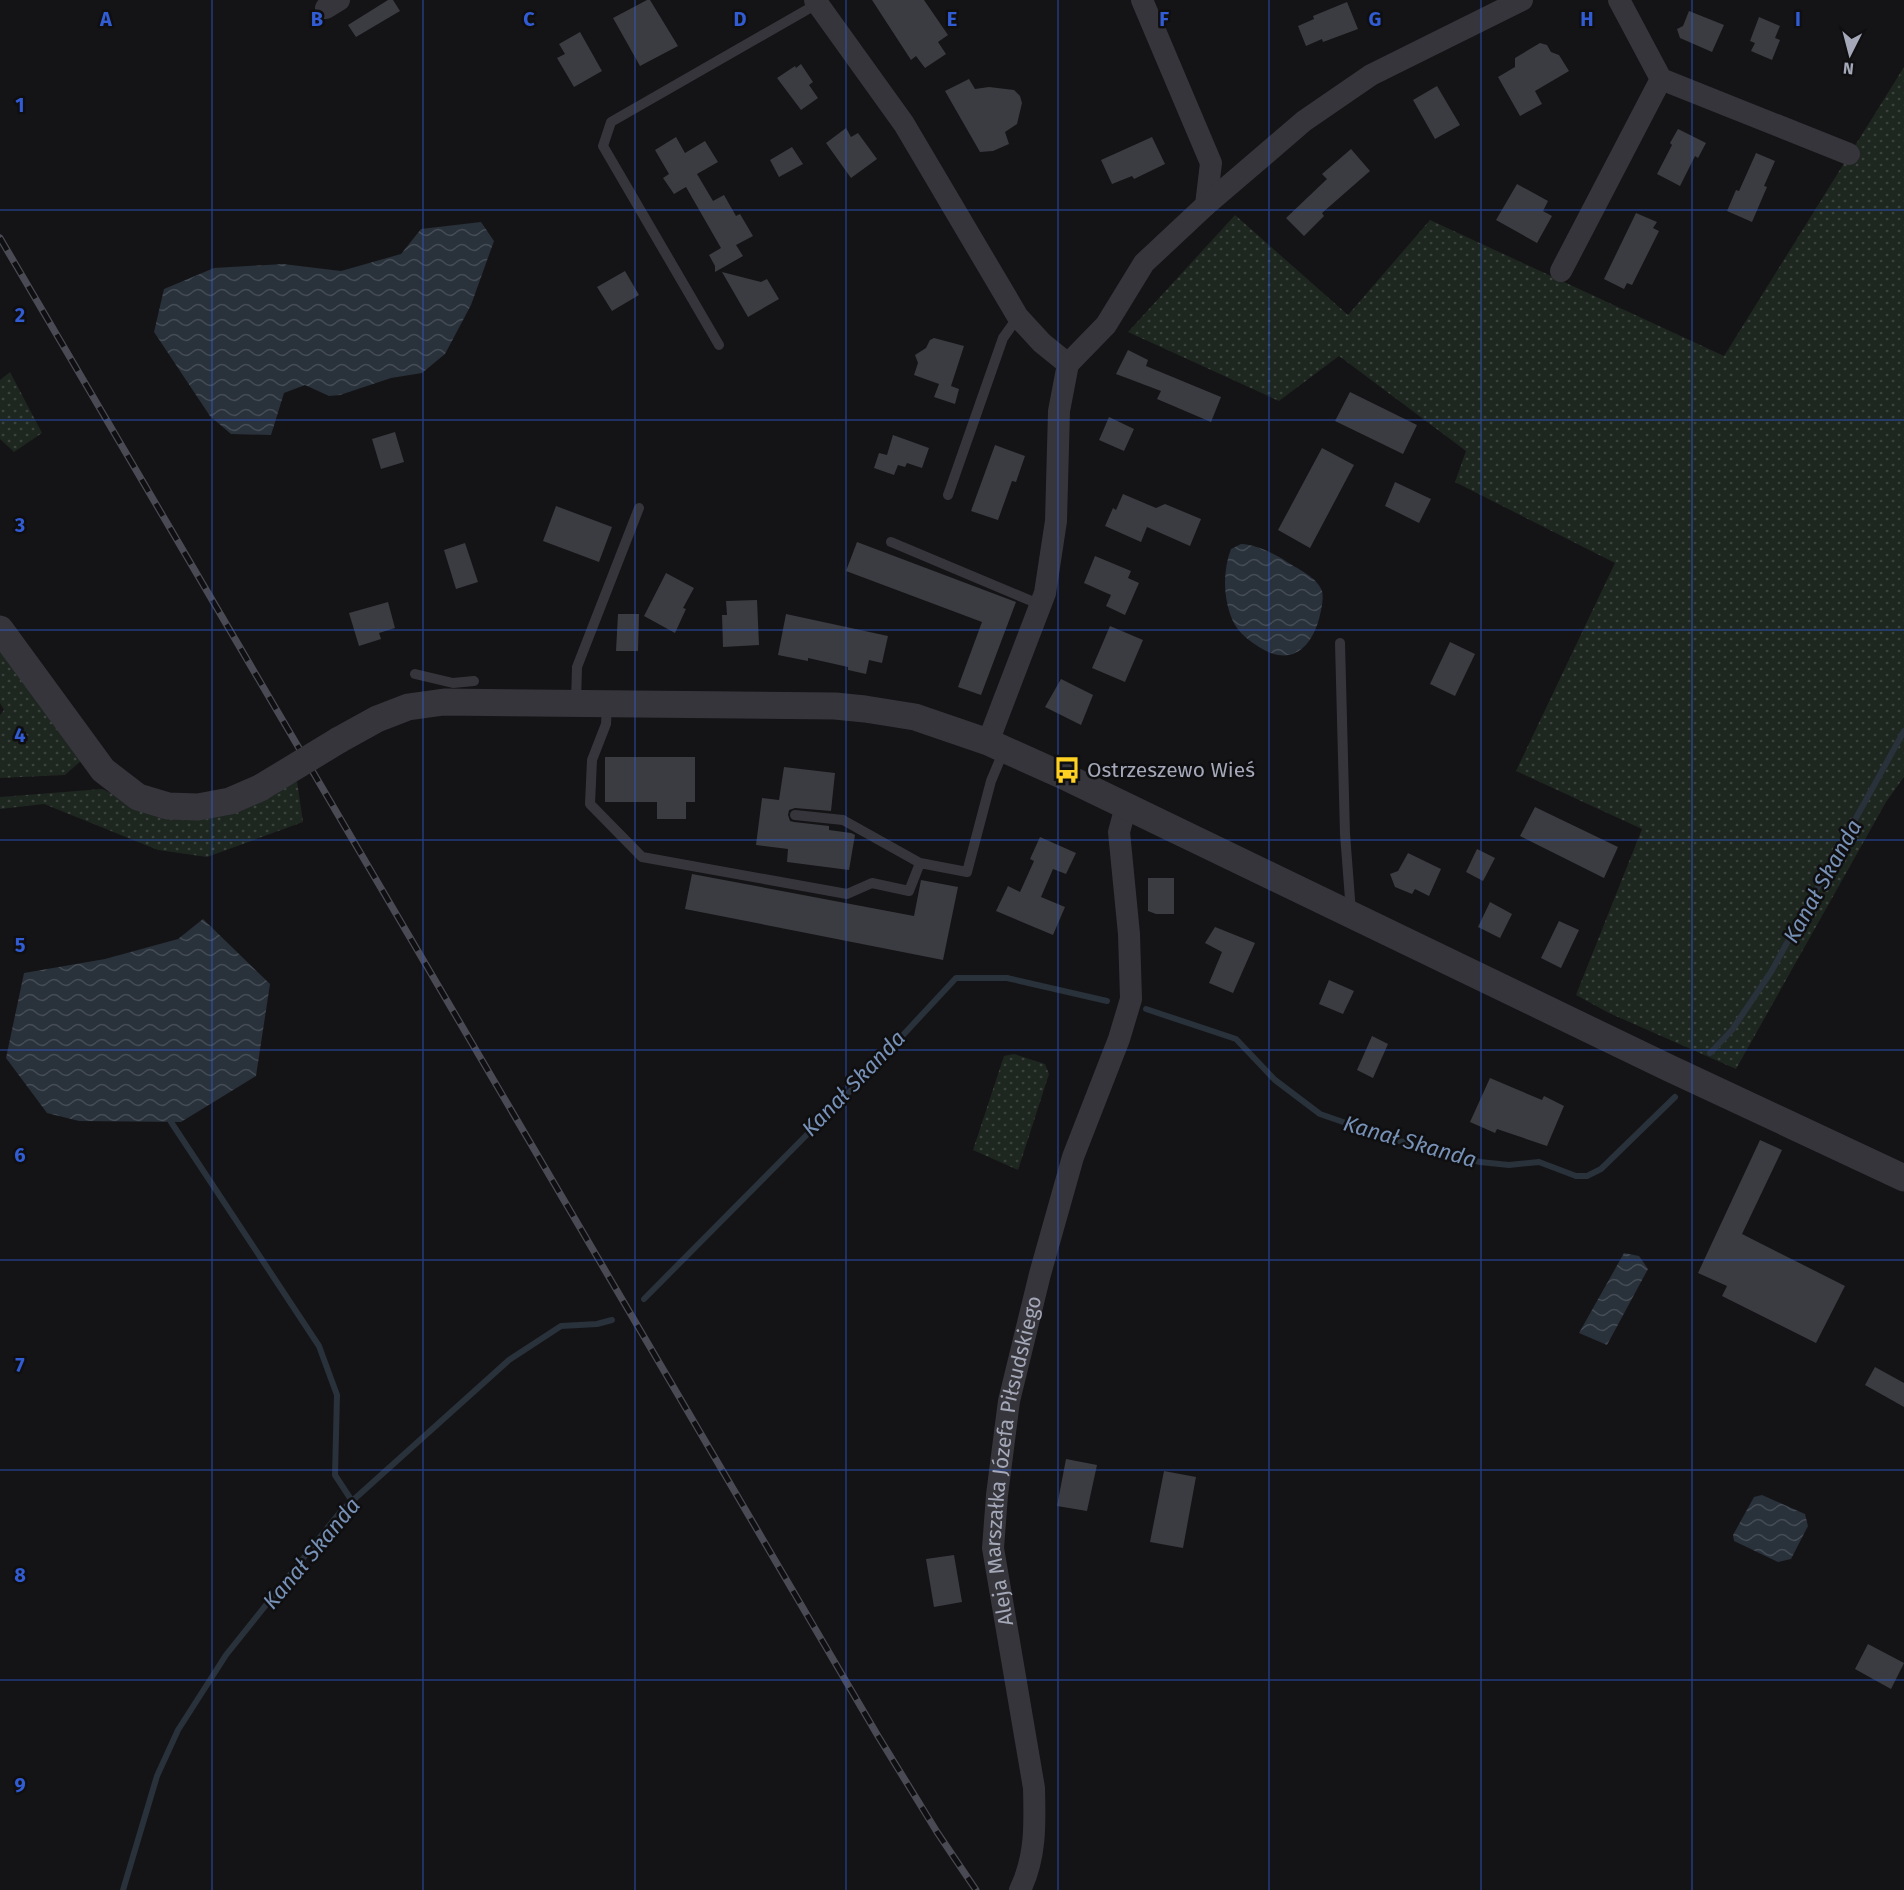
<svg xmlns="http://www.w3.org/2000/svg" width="1904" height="1890" viewBox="0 0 1904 1890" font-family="'Fira Sans',sans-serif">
	<defs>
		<pattern id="grass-dots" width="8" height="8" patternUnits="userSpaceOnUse" patternTransform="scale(1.5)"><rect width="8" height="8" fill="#1e2620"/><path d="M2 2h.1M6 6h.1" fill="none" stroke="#3c433e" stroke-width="1.8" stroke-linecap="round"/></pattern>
		<pattern id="water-waves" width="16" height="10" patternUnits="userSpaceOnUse" patternTransform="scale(1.5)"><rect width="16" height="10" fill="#29313b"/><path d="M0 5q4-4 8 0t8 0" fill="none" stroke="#454c55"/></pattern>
	</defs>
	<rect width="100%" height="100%" fill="#141416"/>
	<path fill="url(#grass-dots)" d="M 1904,67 L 1904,777 L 1886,802 L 1736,1069 L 1609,1013 L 1576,995 L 1642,829 L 1516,771 L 1615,563 L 1455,482 L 1466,451 L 1339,356 L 1279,401 L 1128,332 L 1235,215 L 1348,315 L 1430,220 L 1724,356 Z
		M 10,372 L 42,433 L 14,452 L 0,439 L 0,380 Z
		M 0,647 L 82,760 L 65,775 L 0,778 L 0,715 L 4,710 L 0,703 Z
		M 297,781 L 303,822 L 207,857 L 158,850 L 44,804 L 0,809 L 0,797 L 102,789 L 161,815 L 266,798 Z
		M 1014,1054 L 1045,1064 L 1049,1074 L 1018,1170 L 973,1150 L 1004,1056 Z"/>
	<path fill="url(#water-waves)" d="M 481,222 L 494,241 L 471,305 L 445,354 L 422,373 L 391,378 L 340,395 L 329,396 L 305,385 L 284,393 L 271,435 L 231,434 L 210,416 L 154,332 L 164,289 L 214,268 L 283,264 L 341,271 L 401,254 L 421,229 Z
		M 1241,544 C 1259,545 1277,555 1292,565 C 1302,571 1318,579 1322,591 C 1324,599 1321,611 1319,619 C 1310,651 1289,666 1259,647 C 1250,641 1241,635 1235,625 C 1223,603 1222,572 1231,549 Z
		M 203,919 L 270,984 L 256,1076 L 181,1122 L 79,1121 L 47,1113 L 6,1058 L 24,973 L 105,959 L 178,939 Z
		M 1624,1253 L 1639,1256 L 1648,1269 L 1607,1345 L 1579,1333 Z
		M 1762,1495 L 1805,1514 L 1808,1526 L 1791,1559 L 1778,1562 L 1734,1541 L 1733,1535 L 1754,1497 Z"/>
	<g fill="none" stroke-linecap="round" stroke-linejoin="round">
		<path stroke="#29313b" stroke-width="6" d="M 1146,1009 L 1236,1039 L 1275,1080 L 1320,1114 L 1392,1139 L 1480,1162 L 1509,1165 L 1539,1162 L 1576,1176 L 1587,1176 L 1601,1169 L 1675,1097
			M 1710,1053 L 1732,1030 L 1771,972 L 1904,731
			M 171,1122 L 319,1346 L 337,1395 L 335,1475 L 352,1501
			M 644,1299 L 865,1076 L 956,978 L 1007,978 L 1107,1001
			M 123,1890 L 157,1776 L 178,1730 L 226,1655 L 341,1511 L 509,1360 L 561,1326 L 597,1324 L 612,1320"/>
	</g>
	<path fill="#3b3c41" d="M 388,0 L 393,0 L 400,11 L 356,37 L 348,25 Z
		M 647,0 L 650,0 L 678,46 L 640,66 L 613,18 Z
		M 872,0 L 924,0 L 948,35 L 938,42 L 946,54 L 925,68 L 916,56 L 911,60 Z
		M 1347,2 L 1358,29 L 1323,42 L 1322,39 L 1306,46 L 1298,26 L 1314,19 L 1313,16 Z
		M 1689,11 L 1724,25 L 1712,52 L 1680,38 L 1677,29 L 1683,26 Z
		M 1759,17 L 1780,26 L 1775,38 L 1780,40 L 1772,60 L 1751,51 L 1755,43 L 1750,41 Z
		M 580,32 L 602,71 L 574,87 L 557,58 L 565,54 L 559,44 Z
		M 1540,43 L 1547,45 L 1551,52 L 1559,55 L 1569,71 L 1535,91 L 1542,104 L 1520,116 L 1498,77 L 1515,67 L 1515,58 Z
		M 801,64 L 813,82 L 809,85 L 818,98 L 801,110 L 777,78 L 795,66 L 796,68 Z
		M 969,79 L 975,89 L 989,87 L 1014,90 L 1020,96 L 1022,103 L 1017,124 L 1005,132 L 1009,144 L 993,151 L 980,152 L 945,91 Z
		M 1437,86 L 1460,125 L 1435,139 L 1413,100 Z
		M 846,128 L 851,137 L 858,133 L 877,159 L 851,178 L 826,143 Z
		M 1678,129 L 1706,143 L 1698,158 L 1695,156 L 1680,186 L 1657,174 L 1672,145 L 1670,143 Z
		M 676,137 L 685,153 L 705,141 L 718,162 L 697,174 L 713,201 L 724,195 L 736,216 L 740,214 L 753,236 L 736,245 L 743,256 L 715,272 L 715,266 L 709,255 L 721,248 L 686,187 L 674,194 L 663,178 L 669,174 L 655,150 Z
		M 1152,137 L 1165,164 L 1134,179 L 1132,176 L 1112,184 L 1101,160 Z
		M 792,147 L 803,164 L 779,177 L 770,160 Z
		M 1351,149 L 1370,171 L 1322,213 L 1324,216 L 1304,236 L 1286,218 L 1327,179 L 1322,174 Z
		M 1756,153 L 1775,161 L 1764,186 L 1767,187 L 1752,222 L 1727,211 L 1736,190 L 1739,191 Z
		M 1517,184 L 1548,201 L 1543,211 L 1552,216 L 1537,243 L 1496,220 Z
		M 1636,213 L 1657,222 L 1653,228 L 1659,231 L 1632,285 L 1627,283 L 1624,289 L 1604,279 Z
		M 625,271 L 639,295 L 612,311 L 597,287 Z
		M 722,272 L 761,282 L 767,279 L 779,299 L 748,317 Z
		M 934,338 L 964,346 L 951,386 L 959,389 L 955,404 L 934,397 L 939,384 L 914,375 L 918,363 L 915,355 L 926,348 L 930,340 Z
		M 1128,350 L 1148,360 L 1146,366 L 1221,397 L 1211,422 L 1157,399 L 1161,391 L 1116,374 Z
		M 1350,392 L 1417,425 L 1403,454 L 1335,421 Z
		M 1109,417 L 1134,429 L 1124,451 L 1099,440 Z
		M 395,432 L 404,462 L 381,469 L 372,439 Z
		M 893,435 L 929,448 L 922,468 L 907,463 L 905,467 L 898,465 L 894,475 L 874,468 L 879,453 L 887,455 Z
		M 995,445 L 1025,456 L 1016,482 L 1012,481 L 998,520 L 971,511 Z
		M 1322,448 L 1354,465 L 1310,548 L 1278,530 Z
		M 1395,482 L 1431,499 L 1419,523 L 1385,506 Z
		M 1123,494 L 1156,508 L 1165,504 L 1201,519 L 1190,546 L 1147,527 L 1141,542 L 1105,526 L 1113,508 L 1116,510 Z
		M 556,506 L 612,527 L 599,562 L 543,541 Z
		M 857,542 L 1016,602 L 981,695 L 958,687 L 982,622 L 846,571 Z
		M 465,543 L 478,582 L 456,589 L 444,550 Z
		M 1095,556 L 1131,571 L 1128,578 L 1139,583 L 1125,615 L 1106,606 L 1111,595 L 1084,583 Z
		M 666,573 L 694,588 L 683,608 L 686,609 L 675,633 L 644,616 Z
		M 757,600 L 759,645 L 723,647 L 722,615 L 727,615 L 726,601 Z
		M 388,602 L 395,628 L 379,633 L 381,639 L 359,646 L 349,613 Z
		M 618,614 L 639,614 L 638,651 L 616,651 Z
		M 786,614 L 888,636 L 882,663 L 869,660 L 866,674 L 848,670 L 848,667 L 808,658 L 808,661 L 778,655 Z
		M 1110,626 L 1143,640 L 1125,682 L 1092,668 Z
		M 1450,642 L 1475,654 L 1455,696 L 1430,684 Z
		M 1061,679 L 1093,695 L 1081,725 L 1045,707 Z
		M 605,757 L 695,757 L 695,802 L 686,802 L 686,819 L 657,819 L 657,802 L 605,802 Z
		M 784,767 L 835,773 L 831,811 L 795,808 L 789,810 L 788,815 L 790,821 L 794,822 L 829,826 L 829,830 L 851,833 L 855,835 L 849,870 L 787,862 L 788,849 L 756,845 L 762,798 L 779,800 Z
		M 1535,807 L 1618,847 L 1604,878 L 1520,836 Z
		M 1040,837 L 1076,853 L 1066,874 L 1053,869 L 1041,897 L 1065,907 L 1053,935 L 996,911 L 1008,886 L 1020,892 L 1034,861 L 1030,859 Z
		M 1477,849 L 1495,858 L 1483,881 L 1466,872 Z
		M 1408,853 L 1441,869 L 1429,896 L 1415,889 L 1412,894 L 1395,887 L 1390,874 L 1398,871 Z
		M 692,874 L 914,916 L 921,880 L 958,887 L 943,960 L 685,909 Z
		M 1148,878 L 1174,878 L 1174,914 L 1156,914 L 1148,911 Z
		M 1490,902 L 1512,914 L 1500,938 L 1478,927 Z
		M 1559,921 L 1579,930 L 1561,968 L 1541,958 Z
		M 1215,927 L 1255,943 L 1233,993 L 1209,983 L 1222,952 L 1205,943 Z
		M 1329,980 L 1354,991 L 1343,1014 L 1319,1004 Z
		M 1372,1036 L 1388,1044 L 1373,1078 L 1357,1070 Z
		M 1490,1078 L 1542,1100 L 1544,1096 L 1564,1106 L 1547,1146 L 1497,1129 L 1495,1133 L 1470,1122 Z
		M 1760,1140 L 1782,1150 L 1742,1234 L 1845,1286 L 1816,1343 L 1722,1296 L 1727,1286 L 1698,1273 Z
		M 1875,1367 L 1904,1383 L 1904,1407 L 1865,1385 Z
		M 1066,1459 L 1097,1465 L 1087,1511 L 1057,1506 Z
		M 1164,1471 L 1196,1477 L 1183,1548 L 1150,1542 Z
		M 954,1555 L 962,1602 L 934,1607 L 926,1559 Z
		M 1868,1644 L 1904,1663 L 1891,1689 L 1855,1669 Z"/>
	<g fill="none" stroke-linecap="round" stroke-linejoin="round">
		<path stroke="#35353b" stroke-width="10" d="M 719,345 L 603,146 L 611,122 L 817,4
			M 948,495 L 1003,338 L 1018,317
			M 891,542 L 1041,605
			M 1340,643 L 1345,834 L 1351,912
			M 415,674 L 453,683 L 474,681
			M 576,702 L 577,667 L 639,508
			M 607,705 L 606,724 L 592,760 L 590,804 L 642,857 L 847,894 L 872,883 L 909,891 L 920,863
			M 795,815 L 843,820 L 920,863 L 967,872 L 991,781 L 1004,750"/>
		<g stroke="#35353b" stroke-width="22">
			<path d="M 815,0 L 904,124 L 1018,317 L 1042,343 L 1068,364"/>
			<path d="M 1142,0 L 1211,163 L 1206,205"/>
			<path d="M 1619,0 L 1661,79 L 1849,154"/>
			<path d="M 326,8 L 339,0"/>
			<path d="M 1561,271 L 1661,79"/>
			<path d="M 988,742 L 1045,593 L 1056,521 L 1059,411 L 1068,364 L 1106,325 L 1144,263 L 1206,205 L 1304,121 L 1371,75 L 1522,0"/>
			<path id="s1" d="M 1020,1890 C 1036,1857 1035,1824 1034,1788 L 993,1548 L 997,1495 L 1009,1401 L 1040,1274 L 1073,1157 L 1119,1039 L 1131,999 L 1129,934 L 1119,832 L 1126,806"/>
		</g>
		<path stroke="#35353b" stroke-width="27" d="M 0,629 L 103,770 L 138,797 L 168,806 L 198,807 L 230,801 L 260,788
			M 339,740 L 377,719 L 408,707 L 444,702 L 835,706 L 865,709 L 915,717 L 988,742 L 1068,778 L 1669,1068 L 1904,1178"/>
		<defs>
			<path id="rail" d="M 0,238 L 878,1736 L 937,1832 L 976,1890"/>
		</defs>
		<use href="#rail" stroke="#494a53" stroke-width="7"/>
		<use href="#rail" stroke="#0f0f11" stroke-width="4.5" stroke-dasharray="14" stroke-linecap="butt"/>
		<path stroke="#35353b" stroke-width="27" d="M 260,788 L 339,740"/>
	</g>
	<path fill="none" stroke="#315cd3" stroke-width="1.5" stroke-opacity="0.55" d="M 212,0 L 212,1890M 423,0 L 423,1890M 635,0 L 635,1890M 846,0 L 846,1890M 1058,0 L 1058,1890M 1269,0 L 1269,1890M 1481,0 L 1481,1890M 1692,0 L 1692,1890M 0,210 L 1904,210M 0,420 L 1904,420M 0,630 L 1904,630M 0,840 L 1904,840M 0,1050 L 1904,1050M 0,1260 L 1904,1260M 0,1470 L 1904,1470M 0,1680 L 1904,1680"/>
	<defs>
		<symbol id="bus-bare" viewBox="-9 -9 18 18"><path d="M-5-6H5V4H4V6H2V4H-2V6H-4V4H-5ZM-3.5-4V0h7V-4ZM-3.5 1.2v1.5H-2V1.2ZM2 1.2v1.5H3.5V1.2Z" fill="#ffd123" stroke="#0f0f11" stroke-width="2.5" paint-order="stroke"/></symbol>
	</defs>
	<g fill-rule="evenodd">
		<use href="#bus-bare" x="1048" y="751" width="38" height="38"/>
	</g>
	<g text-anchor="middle" stroke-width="5" stroke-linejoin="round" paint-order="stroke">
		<g font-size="21" fill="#a4a8b8" stroke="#0f0f11" text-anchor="start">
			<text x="1087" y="777">Ostrzeszewo Wieś</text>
		</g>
		<g font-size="21" fill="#a4a8b8" stroke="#0f0f11">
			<text dy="7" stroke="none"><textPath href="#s1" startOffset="436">Aleja Marszałka Józefa Piłsudskiego</textPath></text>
		</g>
		<g font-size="22" font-style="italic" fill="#7791b7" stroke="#0f0f11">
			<text transform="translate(1822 881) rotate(-61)" y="8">Kanał Skanda</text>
			<text transform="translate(853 1083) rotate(-46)" y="8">Kanał Skanda</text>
			<text transform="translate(1410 1141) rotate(16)" y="8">Kanał Skanda</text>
			<text transform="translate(311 1553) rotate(-50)" y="8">Kanał Skanda</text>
		</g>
	</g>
	<g font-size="20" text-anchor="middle" font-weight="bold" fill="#315cd3" stroke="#0f0f11" stroke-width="5" stroke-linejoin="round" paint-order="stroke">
		<text x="106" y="26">A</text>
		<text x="317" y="26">B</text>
		<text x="529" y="26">C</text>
		<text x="740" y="26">D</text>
		<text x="952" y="26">E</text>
		<text x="1164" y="26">F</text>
		<text x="1375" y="26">G</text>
		<text x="1587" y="26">H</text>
		<text x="1798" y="26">I</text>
		<text x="20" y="112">1</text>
		<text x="20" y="322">2</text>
		<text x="20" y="532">3</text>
		<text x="20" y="742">4</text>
		<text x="20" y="952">5</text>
		<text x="20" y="1162">6</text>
		<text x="20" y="1372">7</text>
		<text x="20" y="1582">8</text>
		<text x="20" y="1792">9</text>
	</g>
	<g transform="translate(1850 54) rotate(186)" stroke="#0f0f11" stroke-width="4.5" paint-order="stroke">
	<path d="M0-4.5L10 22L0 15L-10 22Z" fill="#a4a8b8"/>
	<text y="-9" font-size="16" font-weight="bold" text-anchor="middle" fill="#a4a8b8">N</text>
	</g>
</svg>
